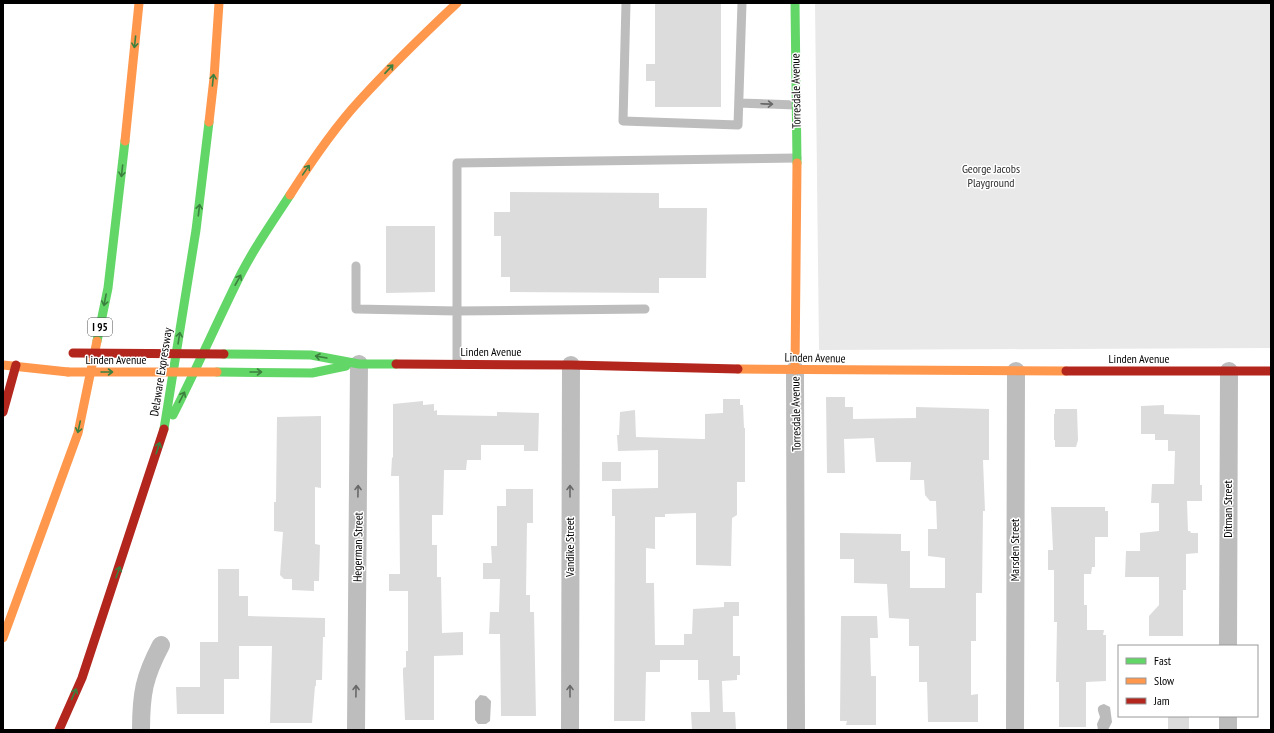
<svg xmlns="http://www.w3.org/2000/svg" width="1274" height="733" viewBox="0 0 1274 733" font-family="'PT Sans Narrow',sans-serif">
	<rect width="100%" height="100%" fill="#fff"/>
	<path fill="#e9e9e9" d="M 815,3 L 1271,3 L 1271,348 L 819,350 Z"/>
	<path fill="#bbb" d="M 480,695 L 486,696 L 491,701 L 490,721 L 486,724 L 478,724 L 475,720 L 475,701 Z
		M 1104,704 L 1110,707 L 1112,722 L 1108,730 L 1098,730 L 1097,724 L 1100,717 C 1098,711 1095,706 1104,704 Z"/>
	<path fill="#dcdcdc" d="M 655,3 L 721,3 L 721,107 L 655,107 L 655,81 L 646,81 L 646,64 L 655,64 Z
		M 510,192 L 659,193 L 659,208 L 707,208 L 706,278 L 659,278 L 659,293 L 510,292 L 510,277 L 501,277 L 501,236 L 494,236 L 494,212 L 510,212 Z
		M 386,226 L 435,226 L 435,292 L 386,293 Z
		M 826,397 L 845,397 L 845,407 L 853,407 L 853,419 L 916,418 L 916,407 L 989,409 L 989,460 L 983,460 L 985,511 L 983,511 L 982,593 L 976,593 L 976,641 L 971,641 L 971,695 L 978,694 L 978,722 L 928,722 L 927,682 L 919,682 L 919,646 L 909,646 L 909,619 L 889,618 L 887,584 L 854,583 L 854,559 L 840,559 L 840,533 L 901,534 L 901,551 L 910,551 L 910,588 L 945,588 L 945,558 L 928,556 L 928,529 L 937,529 L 936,501 L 930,501 L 925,495 L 924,480 L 910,480 L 911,462 L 876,462 L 874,438 L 844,439 L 845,473 L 827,473 Z
		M 723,399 L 740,399 L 740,405 L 743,405 L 744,428 L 745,428 L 745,482 L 737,482 L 737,515 L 732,518 L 731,566 L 696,565 L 696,513 L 665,514 L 665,517 L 655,517 L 655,549 L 646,548 L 646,583 L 654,583 L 655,645 L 684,645 L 684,634 L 692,634 L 693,609 L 724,607 L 724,602 L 739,602 L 739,616 L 733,616 L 733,656 L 740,656 L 740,675 L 737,675 L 737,680 L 722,681 L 723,712 L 735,712 L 736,730 L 692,730 L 691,712 L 710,712 L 709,680 L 698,680 L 698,660 L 660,660 L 660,672 L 646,672 L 645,721 L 614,721 L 615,516 L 612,516 L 612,489 L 658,488 L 658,450 L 618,451 L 617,435 L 619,435 L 620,412 L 635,410 L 636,437 L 702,439 L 705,439 L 705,414 L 723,413 Z
		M 423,401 L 423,405 L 434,404 L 434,411 L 437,410 L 437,415 L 497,416 L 497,412 L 539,413 L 538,451 L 524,451 L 524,445 L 481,445 L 481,460 L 467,460 L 466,470 L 444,470 L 443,515 L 432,515 L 432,545 L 437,545 L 437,577 L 441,577 L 442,633 L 463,632 L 463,655 L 434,656 L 434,720 L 405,720 L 403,674 L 403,668 L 406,667 L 406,651 L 408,651 L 408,591 L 389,591 L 389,574 L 400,574 L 399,476 L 391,476 L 392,457 L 393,458 L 393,404 Z
		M 1164,405 L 1164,414 L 1200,415 L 1200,485 L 1202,485 L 1202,501 L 1187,501 L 1188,531 L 1190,531 L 1191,533 L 1198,533 L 1198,553 L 1186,554 L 1186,590 L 1183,590 L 1183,636 L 1149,636 L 1149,616 L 1159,605 L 1159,577 L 1125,577 L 1126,551 L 1140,551 L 1140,533 L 1159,531 L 1159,503 L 1151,503 L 1152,484 L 1174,484 L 1175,451 L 1168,451 L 1168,440 L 1155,440 L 1155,434 L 1141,434 L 1141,406 Z
		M 1055,409 L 1077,409 L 1078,440 L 1076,447 L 1055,447 L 1055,440 L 1054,440 L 1054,414 L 1055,414 Z
		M 321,416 L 321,488 L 315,487 L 315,544 L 320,545 L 319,581 L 314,581 L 314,591 L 292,590 L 292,579 L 284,579 L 280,575 L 283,532 L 274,531 L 274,502 L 276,502 L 277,417 Z
		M 602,462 L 621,462 L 621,481 L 602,481 Z
		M 506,489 L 533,489 L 533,523 L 527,523 L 526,595 L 530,595 L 530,612 L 534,612 L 536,716 L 501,716 L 500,634 L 489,634 L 490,612 L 499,612 L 500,579 L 483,579 L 483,563 L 492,563 L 491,546 L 497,546 L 497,506 L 506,506 Z
		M 1051,507 L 1105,507 L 1105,511 L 1108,511 L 1108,537 L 1095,537 L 1095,567 L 1092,567 L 1091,574 L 1084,574 L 1084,605 L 1087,605 L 1087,630 L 1104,630 L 1103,635 L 1106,635 L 1106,681 L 1086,682 L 1086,727 L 1059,727 L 1059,682 L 1056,682 L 1057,622 L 1054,622 L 1054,570 L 1048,570 L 1048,550 L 1053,550 Z
		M 218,569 L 239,569 L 239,596 L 248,596 L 248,616 L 325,618 L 325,637 L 323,637 L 322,680 L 316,680 L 316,686 L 315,686 L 312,723 L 270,723 L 272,646 L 239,646 L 239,679 L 224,679 L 224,714 L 177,714 L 176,687 L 200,687 L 200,642 L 218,642 Z
		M 841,616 L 877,616 L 878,638 L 870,638 L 871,676 L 876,676 L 876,725 L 846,725 L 847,721 L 840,721 Z
		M 1168,716 L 1189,716 L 1189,730 L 1168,730 Z"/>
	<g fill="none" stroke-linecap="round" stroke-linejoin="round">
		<path stroke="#bdbdbd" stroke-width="9" d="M 626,3 L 623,121 L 738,125 L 742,3
			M 739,103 L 796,105
			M 356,266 L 356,309 L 457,311 L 645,309
			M 457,364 L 457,163 L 797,158"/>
		<path stroke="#bdbdbd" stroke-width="18" d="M 795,370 L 796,730
			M 1228,646 L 1229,371
			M 141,730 C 141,694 144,677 161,645
			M 356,730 L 359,364
			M 570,730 L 571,365
			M 1015,730 L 1016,371
			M 1228,730 L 1228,716"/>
		<path stroke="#63d668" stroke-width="9" d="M 795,3 L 797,163
			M 97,341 L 108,288 L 125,141
			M 224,354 L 311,355 L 359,364 L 396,364
			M 217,372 L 312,373 L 346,366
			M 173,415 C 195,372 214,329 235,286 C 250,254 271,224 290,195
			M 164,429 L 196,230 L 209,122"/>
		<path stroke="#ff974d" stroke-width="9" d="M 209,122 L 214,78 L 219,3
			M 125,141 L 139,3
			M 290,195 C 311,162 334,128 360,100 C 391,66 424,34 457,3
			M 3,365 L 68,372
			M 738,369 L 1066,371
			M 795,370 L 797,163
			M 3,638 L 78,433 L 97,341"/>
		<path stroke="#b3261e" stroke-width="9" d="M 396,364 L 571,365 L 738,369
			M 1066,371 L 1271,371
			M 3,412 L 16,365
			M 59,730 L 82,678 L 164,429"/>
		<path stroke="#ff974d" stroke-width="9" d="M 68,372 L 217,372"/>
		<path stroke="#b3261e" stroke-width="9" d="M 73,353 L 224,354"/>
	</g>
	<defs><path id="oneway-shaft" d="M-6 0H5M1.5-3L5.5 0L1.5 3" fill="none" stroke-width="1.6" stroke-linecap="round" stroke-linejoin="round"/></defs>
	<g stroke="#3b803e">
		<use href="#oneway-shaft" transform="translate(135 42) rotate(96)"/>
		<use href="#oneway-shaft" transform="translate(389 69) rotate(-47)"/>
		<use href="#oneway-shaft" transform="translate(213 80) rotate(-84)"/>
		<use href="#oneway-shaft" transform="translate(306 170) rotate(-55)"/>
		<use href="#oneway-shaft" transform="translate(122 171) rotate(96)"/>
		<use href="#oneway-shaft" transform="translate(199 210) rotate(-83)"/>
		<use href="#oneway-shaft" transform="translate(238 280) rotate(-61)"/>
		<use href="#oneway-shaft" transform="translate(105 300) rotate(101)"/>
		<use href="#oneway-shaft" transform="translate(179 338) rotate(-81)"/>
		<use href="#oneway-shaft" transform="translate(321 357) rotate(-170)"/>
		<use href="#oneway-shaft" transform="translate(107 372)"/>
		<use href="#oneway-shaft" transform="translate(256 372)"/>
		<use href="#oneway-shaft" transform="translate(182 397) rotate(-63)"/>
		<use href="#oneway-shaft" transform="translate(79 427) rotate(102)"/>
		<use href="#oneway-shaft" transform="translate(158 448) rotate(-72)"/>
		<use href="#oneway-shaft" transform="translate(118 572) rotate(-71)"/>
		<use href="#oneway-shaft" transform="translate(74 694) rotate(-66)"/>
	</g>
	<g stroke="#686868">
		<use href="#oneway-shaft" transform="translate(767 104) rotate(2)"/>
		<use href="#oneway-shaft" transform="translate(358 491) rotate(-89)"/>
		<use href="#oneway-shaft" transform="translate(570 491) rotate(-90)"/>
		<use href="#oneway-shaft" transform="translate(356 691) rotate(-89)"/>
		<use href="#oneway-shaft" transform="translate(570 691) rotate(-90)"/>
	</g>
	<g text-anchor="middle" stroke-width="3" stroke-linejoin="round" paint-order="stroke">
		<rect fill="#fff" stroke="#4c4c4c" stroke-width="1" x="88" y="318" width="24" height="18" rx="3"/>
		<g font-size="11" font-weight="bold" fill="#000">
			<text x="100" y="331">I 95</text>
		</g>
		<g font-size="12" fill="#000" stroke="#fff">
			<text transform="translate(796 91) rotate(-91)" y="4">Torresdale Avenue</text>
			<text x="491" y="356">Linden Avenue</text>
			<text transform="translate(815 358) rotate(1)" y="4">Linden Avenue</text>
			<text x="1139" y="363">Linden Avenue</text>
			<text x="116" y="364">Linden Avenue</text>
			<text transform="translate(161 372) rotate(-81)" y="4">Delaware Expressway</text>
			<text transform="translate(796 414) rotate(-91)" y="4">Torresdale Avenue</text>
			<text transform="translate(1228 509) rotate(-90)" y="4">Ditman Street</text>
			<text transform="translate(358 547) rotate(-89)" y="4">Hegerman Street</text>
			<text transform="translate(570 547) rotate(-90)" y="4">Vandike Street</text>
			<text transform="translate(1015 550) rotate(-90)" y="4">Marsden Street</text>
		</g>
		<g font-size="12" fill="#2e2e2e" stroke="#fff">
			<text x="991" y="173">George Jacobs<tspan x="991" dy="14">Playground</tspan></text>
		</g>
	</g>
	<rect width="1274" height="733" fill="none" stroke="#000000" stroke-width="8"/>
	<rect x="1118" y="645" width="140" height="72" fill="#ffffff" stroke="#999999"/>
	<rect x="1126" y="658" width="20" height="6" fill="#63d668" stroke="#999999"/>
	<text x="1154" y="665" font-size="12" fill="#000000">Fast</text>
	<rect x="1126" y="678" width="20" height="6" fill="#ff974d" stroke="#999999"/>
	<text x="1154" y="685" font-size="12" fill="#000000">Slow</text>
	<rect x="1126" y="698" width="20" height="6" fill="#b3261e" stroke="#999999"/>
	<text x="1154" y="705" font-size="12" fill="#000000">Jam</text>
</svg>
